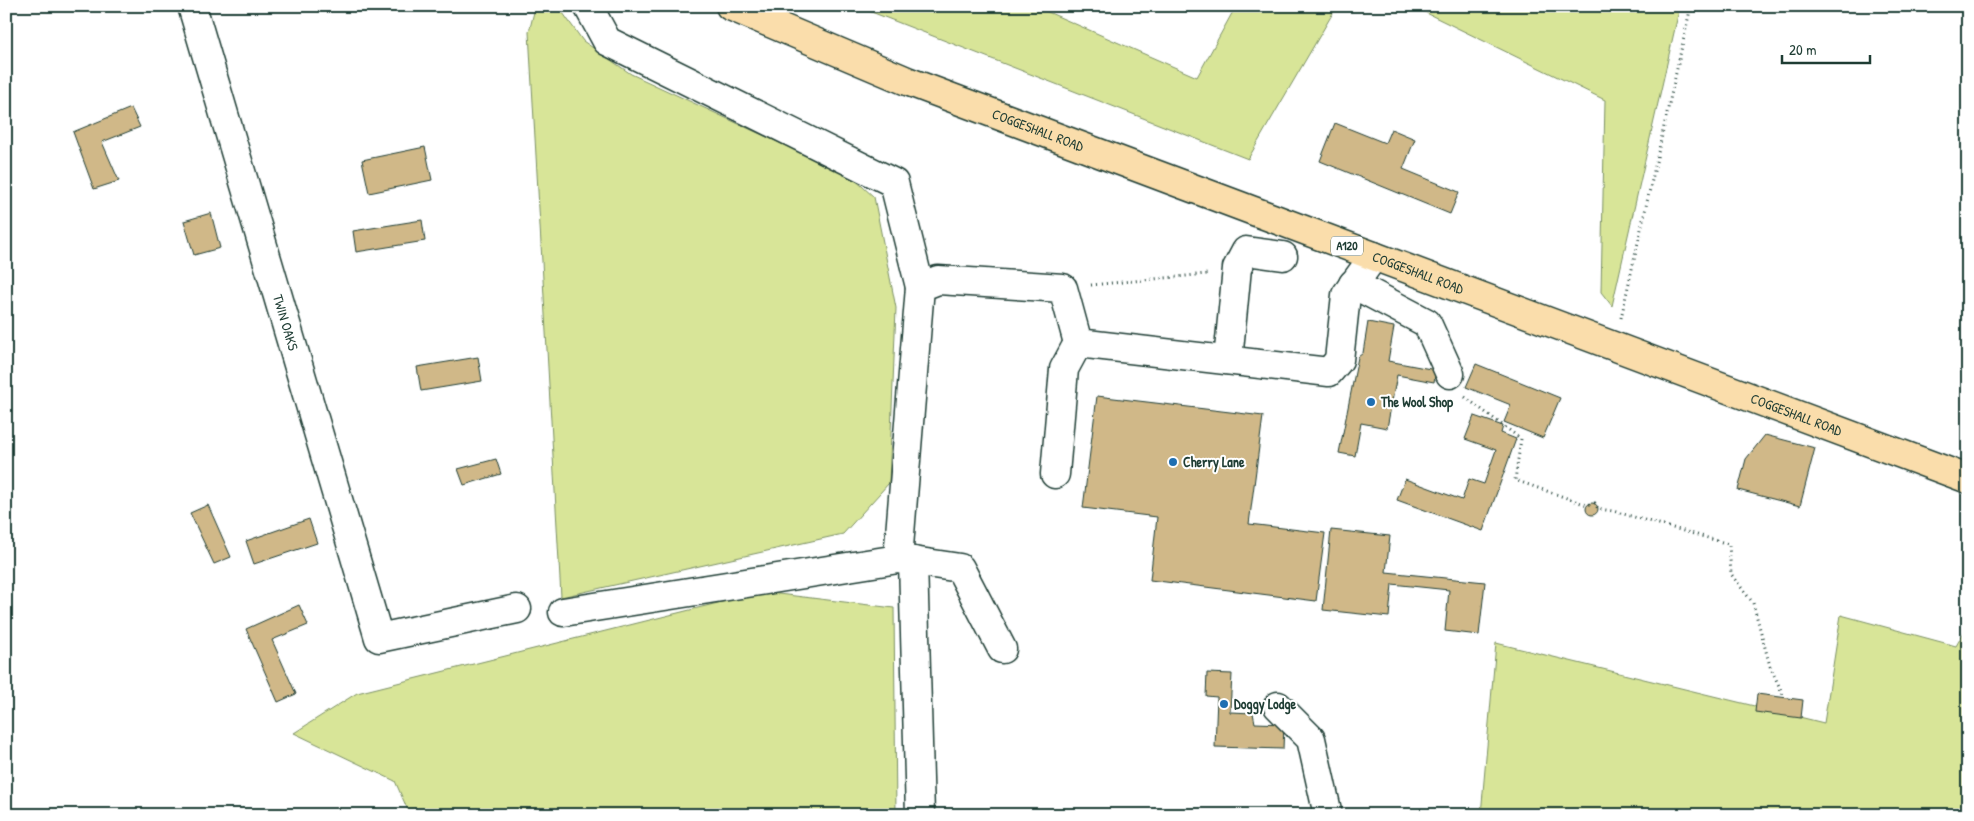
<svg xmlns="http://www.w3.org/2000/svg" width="1974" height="821" viewBox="0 0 1974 821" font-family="'Patrick Hand',sans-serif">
	<rect width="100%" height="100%" fill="#fff"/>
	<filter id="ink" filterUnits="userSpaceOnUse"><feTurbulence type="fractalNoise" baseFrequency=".02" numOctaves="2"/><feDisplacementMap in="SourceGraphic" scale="10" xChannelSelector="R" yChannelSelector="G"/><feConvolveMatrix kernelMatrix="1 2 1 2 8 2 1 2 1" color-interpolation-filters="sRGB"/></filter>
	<g filter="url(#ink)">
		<path fill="#d8e598" stroke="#7c9166" d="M 554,6 L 558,6 L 583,41 L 631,74 L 851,176 L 874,197 L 896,308 L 889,483 L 843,534 L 561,597 L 529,32 L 534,12 Z
			M 856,6 L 1034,6 L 1197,77 L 1236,6 L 1337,6 L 1248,159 Z
			M 1412,6 L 1680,6 L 1612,306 L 1601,292 L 1605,100 Z
			M 762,592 L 894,608 L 896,815 L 410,815 L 395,781 L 294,733 L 357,693 Z
			M 1841,615 L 1956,646 L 1968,625 L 1968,815 L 1481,815 L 1496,643 L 1824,723 Z"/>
		<path fill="#d0b888" stroke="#1f3d34" d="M 131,108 L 140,127 L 102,142 L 119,181 L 94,189 L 73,132 Z
			M 1335,123 L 1385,143 L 1391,129 L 1415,139 L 1403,169 L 1459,192 L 1450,214 L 1320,161 Z
			M 425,147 L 432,180 L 369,193 L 362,160 Z
			M 211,213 L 220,248 L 194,255 L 184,221 Z
			M 422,220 L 425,241 L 356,252 L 353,231 Z
			M 1368,322 L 1394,327 L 1388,361 L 1436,370 L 1434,382 L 1397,375 L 1387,428 L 1361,423 L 1355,456 L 1339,453 L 1358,357 L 1363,353 Z
			M 478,357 L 482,381 L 421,391 L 417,367 Z
			M 1476,364 L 1560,398 L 1543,438 L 1504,422 L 1511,405 L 1466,387 Z
			M 1097,396 L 1263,416 L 1249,524 L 1325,533 L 1316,601 L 1150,580 L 1157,517 L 1083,508 Z
			M 1474,416 L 1503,426 L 1501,433 L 1516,439 L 1483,531 L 1397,500 L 1405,479 L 1462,500 L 1469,479 L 1484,484 L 1496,450 L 1465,439 Z
			M 1765,435 L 1815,448 L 1800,506 L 1738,490 L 1746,459 Z
			M 496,459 L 501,474 L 464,485 L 458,469 Z
			M1586 509a6 6 0 1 1 12 0a6 6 0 1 1-12 0Z
			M 208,505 L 231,557 L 214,564 L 190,513 Z
			M 309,519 L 317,543 L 254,564 L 246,541 Z
			M 1331,530 L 1390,536 L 1386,572 L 1485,582 L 1479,635 L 1445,631 L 1449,590 L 1392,584 L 1389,617 L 1323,610 Z
			M 299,605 L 308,625 L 272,640 L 296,694 L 278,702 L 246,629 Z
			M 1207,673 L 1232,674 L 1230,712 L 1253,713 L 1255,723 L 1284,724 L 1283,749 L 1215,747 L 1217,697 L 1206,696 Z
			M 1757,694 L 1803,700 L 1801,718 L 1755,712 Z"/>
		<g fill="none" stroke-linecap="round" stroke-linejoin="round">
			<defs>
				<g id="minor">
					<path id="s1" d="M 192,6 L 379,638 L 517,609"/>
					<path d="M 588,6 L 607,41 L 894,183 L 920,287"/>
					<path d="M 1353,284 L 1427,323 L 1450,374"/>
					<path d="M 1228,360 L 1237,268 L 1246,251 L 1283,256"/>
					<path d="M 1055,474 L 1064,369 L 1078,343 L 1329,372 L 1339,360 L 1346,295 L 1374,256"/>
					<path d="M 898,559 L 920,287 L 938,280 L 1063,288 L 1078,343"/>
					<path d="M 913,561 L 960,568 L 1002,649"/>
					<path d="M 563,612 L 898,559 L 913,561 L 920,815"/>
					<path d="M 1278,706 L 1311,739 L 1328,815"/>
				</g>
				<g id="highway">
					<path id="s2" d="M 730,6 L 907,81 L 1968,479"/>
				</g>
			</defs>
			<use href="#minor" stroke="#1f3d34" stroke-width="31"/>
			<use href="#highway" stroke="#1f3d34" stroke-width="31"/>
			<path stroke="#1f3d34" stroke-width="3" stroke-dasharray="1 4" stroke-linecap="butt" d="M 1091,285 L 1207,274
				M 1621,318 L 1691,6
				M 1465,397 L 1521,439 L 1515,480 L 1587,505 L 1595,503 L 1598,509 L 1613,511 L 1729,544 L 1731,574 L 1753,603 L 1770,666 L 1784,697"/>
			<use href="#minor" stroke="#fff" stroke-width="28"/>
			<use href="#highway" stroke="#faddab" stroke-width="28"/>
		</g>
	</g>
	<g fill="#1f6fb2" stroke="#fff" stroke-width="2">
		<circle cx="1371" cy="402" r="5"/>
		<circle cx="1173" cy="462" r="5"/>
		<circle cx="1224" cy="704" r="5"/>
	</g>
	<g text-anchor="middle" stroke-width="4" stroke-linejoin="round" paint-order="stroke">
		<rect fill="#fff" stroke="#627771" stroke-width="1" x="1331" y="236.5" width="32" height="19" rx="4"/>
		<g font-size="12" font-weight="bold" fill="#1f3d34">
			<text x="1347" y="250">A120</text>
		</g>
		<g font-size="14" fill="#1f3d34" stroke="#fff">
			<text dy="5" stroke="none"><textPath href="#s2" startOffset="332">COGGESHALL ROAD</textPath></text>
			<text dy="5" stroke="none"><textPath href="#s2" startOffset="738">COGGESHALL ROAD</textPath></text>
			<text dy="5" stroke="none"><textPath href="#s1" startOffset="330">TWIN OAKS</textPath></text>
			<text dy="5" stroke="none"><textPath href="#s2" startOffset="1142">COGGESHALL ROAD</textPath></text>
		</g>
		<g font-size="14" font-weight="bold" fill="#1f3d34" stroke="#fff" text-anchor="start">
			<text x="1381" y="407">The Wool Shop</text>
			<text x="1183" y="467">Cherry Lane</text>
			<text x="1234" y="709">Doggy Lodge</text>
		</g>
	</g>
	<rect width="1974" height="821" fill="none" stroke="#fff" stroke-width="25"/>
	<rect x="12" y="12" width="1949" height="796" fill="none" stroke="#1f3d34" stroke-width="2" filter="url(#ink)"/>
	<path d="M1782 55v8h88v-8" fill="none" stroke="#1f3d34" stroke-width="2.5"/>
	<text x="1789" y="55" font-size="15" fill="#1f3d34" stroke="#ffffff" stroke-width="4" paint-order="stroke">20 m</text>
</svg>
